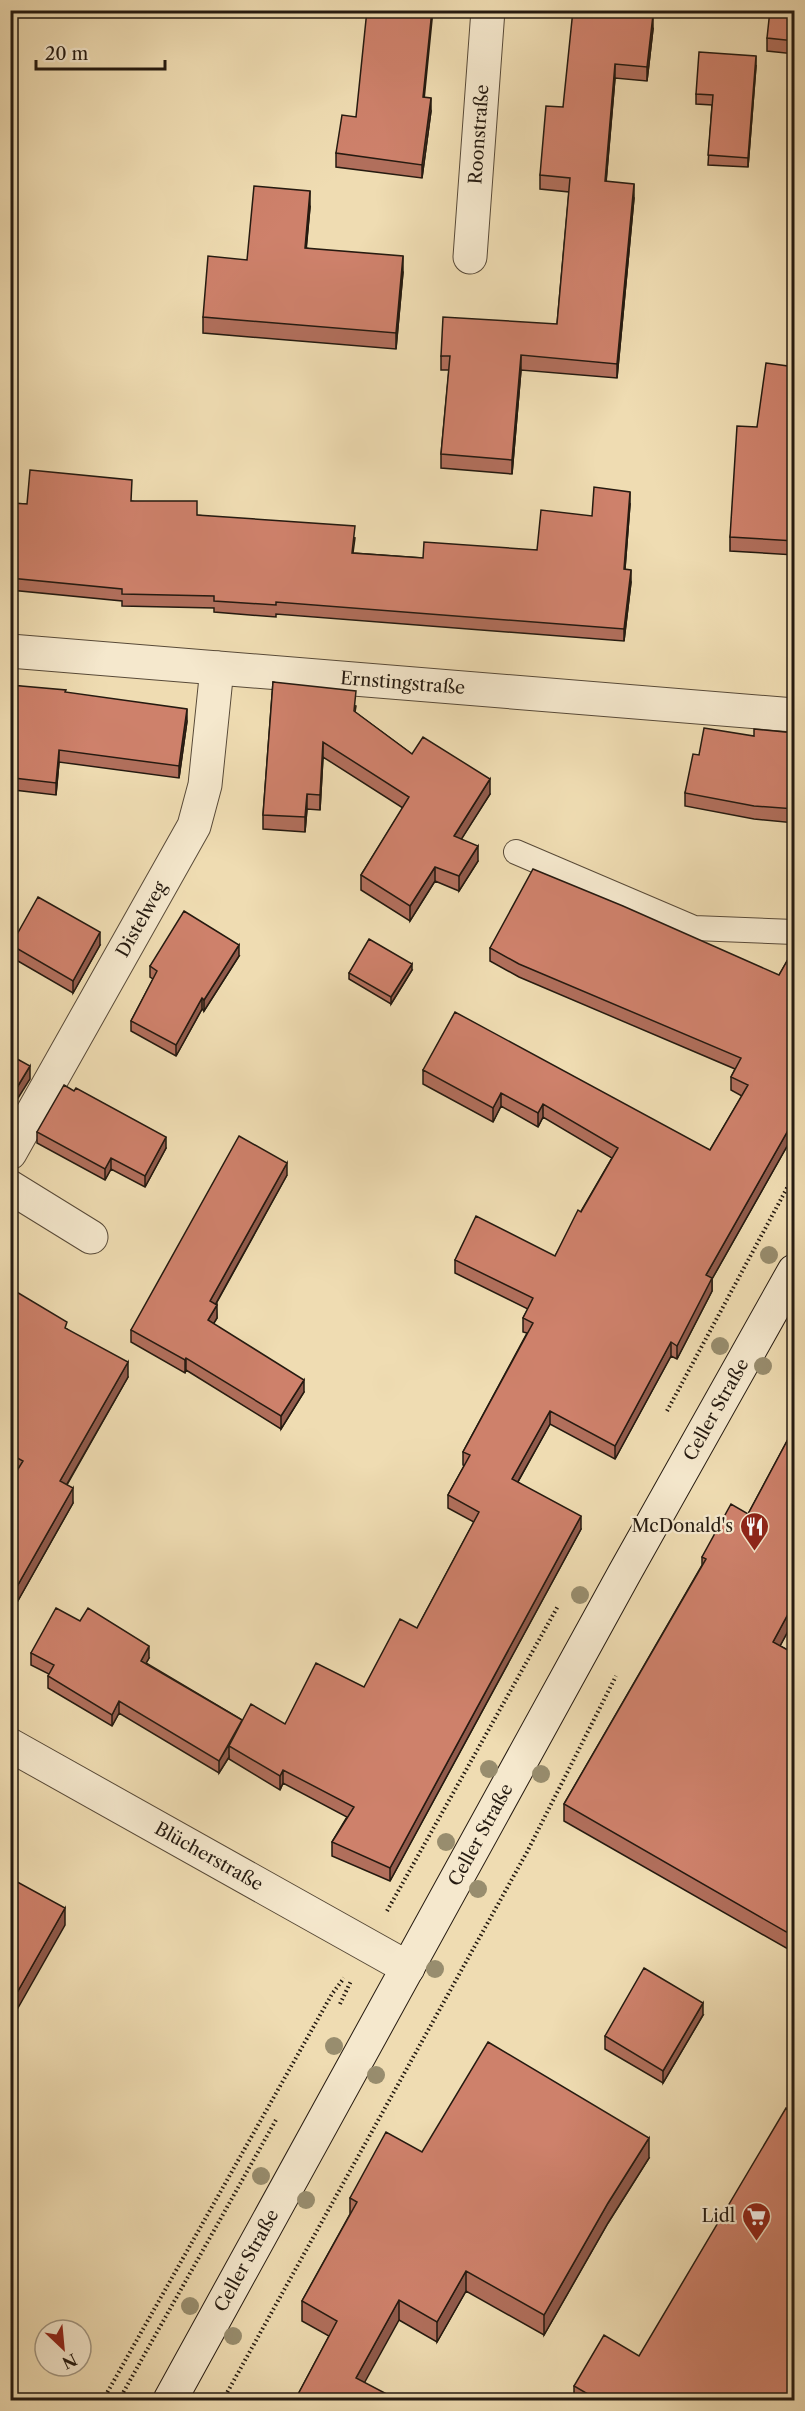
<svg xmlns="http://www.w3.org/2000/svg" width="805" height="2411" viewBox="0 0 805 2411" font-family="'Libre Caslon Text',serif">
	<rect width="100%" height="100%" fill="#efdcb2"/>
	<filter id="stains"><feTurbulence type="fractalNoise" baseFrequency=".00333" numOctaves="4"/><feColorMatrix values="0 0 0 0 .2 0 0 0 0 .09 0 0 0 0 .02 0 0 0 .5 -.17"/></filter>
	<radialGradient id="worn" r=".72"><stop offset=".6" stop-color="#630" stop-opacity="0"/><stop offset="1" stop-color="#630" stop-opacity=".3"/></radialGradient>
	<g fill="none" stroke-linecap="round" stroke-linejoin="round">
		<defs>
			<path id="lane" d="M 516,852 L 694,928 L 794,932"/>
			<g id="street">
				<path id="s1" d="M 470,257 L 488,10"/>
				<path id="s2" d="M 10,651 L 794,715"/>
				<path id="s3" d="M 10,1153 L 194,826 L 205,785 L 217,668"/>
				<path d="M 10,1187 L 91,1237"/>
				<path id="s4" d="M 10,1745 L 408,1968"/>
			</g>
			<g id="secondary">
				<path id="s5" d="M 170,2400 L 624,1574 L 794,1271"/>
			</g>
		</defs>
		<use href="#lane" stroke="#584a38" stroke-width="26"/>
		<use href="#street" stroke="#584a38" stroke-width="35"/>
		<use href="#secondary" stroke="#251a10" stroke-width="35"/>
		<path stroke="#251a10" stroke-width="4" stroke-dasharray="1.5 3" stroke-linecap="butt" d="M 667,1411 L 794,1175
			M 387,1911 L 558,1606
			M 340,2004 L 351,1981
			M 103,2400 L 332,1994 L 344,1978
			M 119,2400 L 277,2118
			M 223,2400 L 527,1852 L 616,1676"/>
		<use href="#lane" stroke="#f5e8cd" stroke-width="24"/>
		<use href="#street" stroke="#f5e8cd" stroke-width="33"/>
		<use href="#secondary" stroke="#f5e8cd" stroke-width="33"/>
	</g>
	<g fill="#988d6e">
		<circle cx="769" cy="1255" r="9"/>
		<circle cx="720" cy="1346" r="9"/>
		<circle cx="763" cy="1366" r="9"/>
		<circle cx="580" cy="1595" r="9"/>
		<circle cx="489" cy="1769" r="9"/>
		<circle cx="541" cy="1774" r="9"/>
		<circle cx="446" cy="1842" r="9"/>
		<circle cx="478" cy="1889" r="9"/>
		<circle cx="435" cy="1969" r="9"/>
		<circle cx="334" cy="2046" r="9"/>
		<circle cx="376" cy="2075" r="9"/>
		<circle cx="261" cy="2176" r="9"/>
		<circle cx="306" cy="2200" r="9"/>
		<circle cx="190" cy="2306" r="9"/>
		<circle cx="233" cy="2336" r="9"/>
	</g>
	<path fill="#b16f5c" stroke="#251a10" stroke-width="1.5" d="M 795,10 L 795,54 L 767,51 L 767,38 Z
		M 653,29 L 647,81 L 615,78 L 606,181 L 634,198 L 617,378 L 521,370 L 512,474 L 441,468 L 441,454 L 449,370 L 441,370 L 441,356 L 557,324 L 569,192 L 540,189 L 540,175 L 563,107 Z
		M 756,66 L 748,167 L 708,165 L 712,105 L 696,104 L 696,94 Z
		M 424,97 L 431,111 L 422,178 L 336,167 L 336,153 L 356,117 Z
		M 310,207 L 306,248 L 403,272 L 396,349 L 203,333 L 203,317 L 247,260 Z
		M 795,367 L 795,555 L 730,551 L 730,537 L 757,427 Z
		M 131,501 L 197,515 L 355,538 L 353,553 L 423,558 L 537,550 L 592,516 L 630,504 L 625,569 L 631,582 L 624,641 L 276,614 L 276,617 L 214,612 L 214,608 L 122,606 L 122,601 L 10,590 L 10,503 L 27,504 Z
		M 273,682 L 356,706 L 355,712 L 412,754 L 490,794 L 461,839 L 478,861 L 459,891 L 435,881 L 410,921 L 361,890 L 361,875 L 403,808 L 323,757 L 320,810 L 307,809 L 305,832 L 263,829 L 263,815 Z
		M 10,685 L 66,693 L 187,721 L 179,778 L 59,762 L 56,795 L 14,790 L 16,756 L 10,756 Z
		M 795,733 L 795,823 L 754,819 L 685,806 L 685,793 L 699,755 L 754,736 Z
		M 11,945 L 100,945 L 73,993 L 11,957 Z
		M 795,947 L 795,1132 L 712,1279 L 712,1291 L 677,1359 L 671,1356 L 615,1459 L 550,1424 L 518,1482 L 581,1529 L 390,1881 L 332,1856 L 332,1842 L 347,1817 L 283,1783 L 280,1790 L 229,1759 L 229,1757 L 219,1773 L 119,1713 L 112,1726 L 48,1688 L 48,1676 L 49,1674 L 31,1665 L 31,1653 L 149,1658 L 146,1663 L 242,1720 L 285,1724 L 364,1687 L 417,1628 L 474,1522 L 448,1508 L 448,1495 L 464,1466 L 463,1465 L 463,1452 L 527,1333 L 523,1332 L 523,1318 L 528,1309 L 455,1273 L 455,1260 L 555,1256 L 612,1158 L 543,1117 L 538,1127 L 501,1106 L 493,1122 L 423,1084 L 423,1070 L 710,1150 L 742,1096 L 731,1090 L 731,1077 L 735,1069 L 519,977 L 490,961 L 490,948 L 779,975 Z
		M 239,956 L 204,1011 L 202,1009 L 176,1056 L 131,1031 L 131,1021 L 153,979 L 150,977 L 150,966 Z
		M 412,970 L 391,1004 L 349,979 L 349,973 Z
		M 37,1132 L 166,1148 L 145,1187 L 111,1169 L 105,1180 L 37,1143 Z
		M 287,1175 L 216,1304 L 217,1318 L 213,1324 L 304,1392 L 281,1429 L 186,1370 L 185,1373 L 131,1342 L 131,1330 Z
		M 10,1288 L 67,1329 L 128,1377 L 67,1485 L 73,1503 L 11,1613 L 10,1482 L 16,1472 L 10,1469 Z
		M 795,1426 L 795,1618 L 780,1646 L 795,1654 L 795,1953 L 564,1821 L 564,1804 L 702,1565 L 702,1557 L 748,1514 Z
		M 703,2015 L 663,2083 L 605,2049 L 605,2036 Z
		M 422,2152 L 649,2158 L 608,2223 L 544,2335 L 466,2291 L 437,2342 L 399,2320 L 295,2400 L 329,2336 L 302,2321 L 302,2301 L 350,2214 L 350,2198 Z
		M 639,2356 L 795,2400 L 574,2400 L 574,2386 Z"/>
	<path fill="#905a4b" stroke="#251a10" stroke-width="1.5" d="M 432,10 L 433,10 L 423,110 L 423,97 Z
		M 653,15 L 653,29 L 647,81 L 647,67 Z
		M 756,56 L 756,66 L 748,167 L 748,158 Z
		M 615,64 L 615,78 L 605,195 L 605,181 Z
		M 431,98 L 431,111 L 422,178 L 422,165 Z
		M 634,184 L 634,198 L 617,378 L 617,364 Z
		M 310,191 L 310,207 L 305,263 L 305,248 Z
		M 403,256 L 403,272 L 396,349 L 396,333 Z
		M 521,355 L 521,370 L 512,474 L 512,460 Z
		M 630,492 L 630,504 L 624,581 L 624,569 Z
		M 631,570 L 631,582 L 624,641 L 624,629 Z
		M 187,709 L 187,721 L 179,778 L 179,766 Z
		M 323,742 L 323,757 L 320,810 L 320,795 Z
		M 59,750 L 59,762 L 56,795 L 56,783 Z
		M 490,779 L 490,794 L 454,851 L 454,836 Z
		M 307,794 L 307,809 L 305,832 L 305,817 Z
		M 478,846 L 478,861 L 459,891 L 459,876 Z
		M 435,867 L 435,881 L 410,921 L 410,906 Z
		M 100,932 L 100,945 L 73,993 L 73,981 Z
		M 239,945 L 239,956 L 204,1011 L 204,1000 Z
		M 412,964 L 412,970 L 391,1004 L 391,997 Z
		M 202,998 L 202,1009 L 176,1056 L 176,1045 Z
		M 30,1066 L 30,1079 L 10,1111 L 10,1099 Z
		M 501,1093 L 501,1106 L 493,1122 L 493,1108 Z
		M 543,1104 L 543,1117 L 538,1127 L 538,1113 Z
		M 795,1118 L 795,1132 L 712,1279 L 712,1291 L 677,1359 L 677,1346 L 706,1275 Z
		M 166,1137 L 166,1148 L 145,1187 L 145,1176 Z
		M 111,1158 L 111,1169 L 105,1180 L 105,1169 Z
		M 287,1163 L 287,1175 L 210,1314 L 210,1301 Z
		M 217,1305 L 217,1318 L 208,1333 L 208,1320 Z
		M 671,1342 L 671,1356 L 615,1459 L 615,1446 Z
		M 186,1358 L 186,1370 L 185,1373 L 185,1360 Z
		M 128,1362 L 128,1377 L 60,1496 L 60,1481 Z
		M 304,1380 L 304,1392 L 281,1429 L 281,1416 Z
		M 550,1411 L 550,1424 L 512,1492 L 512,1479 Z
		M 73,1488 L 73,1503 L 11,1613 L 11,1597 Z
		M 581,1516 L 581,1529 L 390,1881 L 390,1868 Z
		M 795,1601 L 795,1618 L 773,1659 L 773,1642 Z
		M 149,1646 L 149,1658 L 141,1672 L 141,1661 Z
		M 119,1701 L 119,1713 L 112,1726 L 112,1715 Z
		M 243,1721 L 229,1746 L 229,1757 L 219,1773 L 219,1761 Z
		M 283,1770 L 283,1783 L 280,1790 L 280,1776 Z
		M 65,1908 L 65,1925 L 10,2022 L 10,2005 Z
		M 703,2003 L 703,2015 L 663,2083 L 663,2071 Z
		M 649,2138 L 649,2158 L 608,2223 L 544,2335 L 544,2315 L 608,2203 Z
		M 466,2271 L 466,2291 L 437,2342 L 437,2322 Z
		M 399,2300 L 399,2320 L 356,2398 L 356,2378 Z"/>
	<path fill="#ce816b" stroke="#251a10" stroke-width="1.5" d="M 367,10 L 432,10 L 423,97 L 431,98 L 422,165 L 336,153 L 342,115 L 356,117 Z
		M 573,10 L 606,10 L 653,15 L 647,67 L 615,64 L 605,181 L 634,184 L 617,364 L 521,355 L 512,460 L 441,454 L 450,356 L 441,356 L 443,317 L 557,324 L 570,178 L 540,175 L 546,106 L 563,107 Z
		M 770,10 L 795,10 L 795,41 L 767,38 Z
		M 699,52 L 756,56 L 748,158 L 708,155 L 713,95 L 696,94 Z
		M 254,186 L 310,191 L 305,248 L 403,256 L 396,333 L 203,317 L 208,256 L 247,260 Z
		M 766,363 L 795,367 L 795,541 L 730,537 L 737,426 L 757,427 Z
		M 30,470 L 132,480 L 131,501 L 197,501 L 197,515 L 355,526 L 352,553 L 423,558 L 424,542 L 537,550 L 541,510 L 592,516 L 594,487 L 630,492 L 624,569 L 631,570 L 624,629 L 276,602 L 276,605 L 214,601 L 214,596 L 122,594 L 122,589 L 10,578 L 10,503 L 27,504 Z
		M 273,682 L 356,691 L 354,711 L 412,754 L 423,737 L 490,779 L 454,836 L 478,846 L 459,876 L 435,867 L 410,906 L 361,875 L 409,797 L 323,742 L 320,795 L 307,794 L 305,817 L 263,815 Z
		M 10,685 L 66,690 L 65,692 L 187,709 L 179,766 L 59,750 L 56,783 L 14,778 L 17,744 L 10,744 Z
		M 704,728 L 754,736 L 754,729 L 795,733 L 795,809 L 754,806 L 685,793 L 693,754 L 699,755 Z
		M 533,869 L 623,906 L 779,975 L 795,947 L 795,1118 L 706,1275 L 712,1278 L 677,1346 L 671,1342 L 615,1446 L 550,1411 L 512,1479 L 581,1516 L 390,1868 L 332,1842 L 354,1807 L 283,1770 L 280,1776 L 229,1746 L 251,1704 L 285,1724 L 316,1663 L 364,1687 L 400,1619 L 417,1628 L 479,1512 L 448,1495 L 470,1455 L 463,1452 L 533,1323 L 523,1318 L 533,1298 L 455,1260 L 476,1216 L 555,1256 L 578,1210 L 581,1212 L 618,1148 L 543,1104 L 538,1113 L 501,1093 L 493,1108 L 423,1070 L 455,1012 L 710,1150 L 748,1085 L 731,1077 L 741,1058 L 519,964 L 490,948 Z
		M 38,897 L 100,932 L 73,981 L 11,945 Z
		M 184,911 L 239,945 L 204,1000 L 202,998 L 176,1045 L 131,1021 L 157,971 L 150,966 Z
		M 369,939 L 412,964 L 391,997 L 349,973 Z
		M 10,1055 L 30,1066 L 10,1099 Z
		M 64,1085 L 74,1091 L 76,1088 L 166,1137 L 145,1176 L 111,1158 L 105,1169 L 37,1132 Z
		M 239,1136 L 287,1163 L 210,1301 L 217,1305 L 208,1320 L 304,1380 L 281,1416 L 186,1358 L 185,1360 L 131,1330 Z
		M 10,1288 L 67,1322 L 65,1328 L 128,1362 L 60,1481 L 73,1488 L 11,1597 L 10,1482 L 23,1461 L 10,1454 Z
		M 795,1426 L 795,1601 L 773,1642 L 795,1654 L 795,1937 L 564,1804 L 706,1559 L 702,1557 L 731,1504 L 748,1514 Z
		M 56,1608 L 80,1621 L 88,1608 L 149,1646 L 141,1661 L 242,1720 L 219,1761 L 119,1701 L 112,1715 L 48,1676 L 54,1665 L 31,1653 Z
		M 10,1878 L 65,1908 L 10,2005 Z
		M 644,1968 L 703,2003 L 663,2071 L 605,2036 Z
		M 488,2042 L 649,2138 L 608,2203 L 544,2315 L 466,2271 L 437,2322 L 399,2300 L 356,2378 L 398,2400 L 295,2400 L 337,2321 L 302,2301 L 357,2202 L 350,2198 L 386,2132 L 422,2152 Z
		M 786,2108 L 795,2113 L 795,2400 L 598,2400 L 574,2386 L 604,2335 L 639,2356 Z"/>
	<defs>
		<symbol id="restaurant-pin" viewBox="-11 -11 22 30"><path d="M0 17L-7.5 6A9.5 9.5 0 1 1 7.5 6Z" fill="#8f2418" stroke="#f5e8cd"/><path d="M-5-6h1v4h1v-4h1v4h1v-4h1v5L-1.5 .5V6h-2V.5L-5-1ZM5-6V6H3V1.5H1.5Q1.5-4 5-6Z" fill="#fff"/></symbol>
		<symbol id="supermarket-pin" viewBox="-11 -11 22 30"><path d="M0 17L-7.5 6A9.5 9.5 0 1 1 7.5 6Z" fill="#8f2418" stroke="#f5e8cd"/><path d="M-6-5.5h2.5l.6 2H6L4.5 2H-2.5L-4.4-4H-6ZM-1.5 3.2a1.3 1.3 0 1 0 .1 0ZM3 3.2a1.3 1.3 0 1 0 .1 0Z" fill="#fff"/></symbol>
	</defs>
	<g fill-rule="evenodd">
		<use href="#restaurant-pin" x="738" y="1510" width="33" height="45"/>
		<use href="#supermarket-pin" x="740" y="2200" width="33" height="45"/>
	</g>
	<g text-anchor="middle" stroke-width="4.5" stroke-linejoin="round" paint-order="stroke">
		<g font-size="18" fill="#251a10" stroke="#f5e8cd">
			<text dy="6" stroke="none"><textPath href="#s1" startOffset="123">Roonstraße</textPath></text>
			<text dy="6" stroke="none"><textPath href="#s2" startOffset="394">Ernstingstraße</textPath></text>
			<text dy="6" stroke="none"><textPath href="#s3" startOffset="268">Distelweg</textPath></text>
			<text dy="6" stroke="none"><textPath href="#s5" startOffset="1131">Celler Straße</textPath></text>
			<text dy="6" stroke="none"><textPath href="#s5" startOffset="645">Celler Straße</textPath></text>
			<text dy="6" stroke="none"><textPath href="#s4" startOffset="228">Blücherstraße</textPath></text>
			<text dy="6" stroke="none"><textPath href="#s5" startOffset="159">Celler Straße</textPath></text>
		</g>
		<g font-size="18" fill="#251a10" stroke="#f5e8cd" text-anchor="end">
			<text x="733" y="1532">McDonald's</text>
			<text x="735" y="2222">Lidl</text>
		</g>
	</g>
	<rect width="805" height="2411" fill="none" stroke="#efdcb2" stroke-width="36"/>
	<rect x="12" y="12" width="781" height="2387" fill="none" stroke="#251a10" stroke-width="3"/>
	<rect x="18" y="18" width="769" height="2375" fill="none" stroke="#251a10" stroke-width="1.5"/>
	<g transform="translate(63 2348) rotate(154)"><circle r="28" fill="#f5e8cd" stroke="#a29681" stroke-width="1.5"/>
	<path d="M0-4.5L10 22L0 15L-10 22Z" fill="#8f2418"/>
	<text y="-9" font-size="16" font-weight="bold" text-anchor="middle" fill="#251a10">N</text>
	</g>
	<path d="M36 60v9h129v-9" fill="none" stroke="#251a10" stroke-width="3"/>
	<text x="45" y="60" font-size="18" fill="#251a10" stroke="#f5e8cd" stroke-width="4.5" paint-order="stroke">20 m</text>
	<rect width="100%" height="100%" filter="url(#stains)"/>
	<rect width="100%" height="100%" fill="url(#worn)"/>
</svg>
